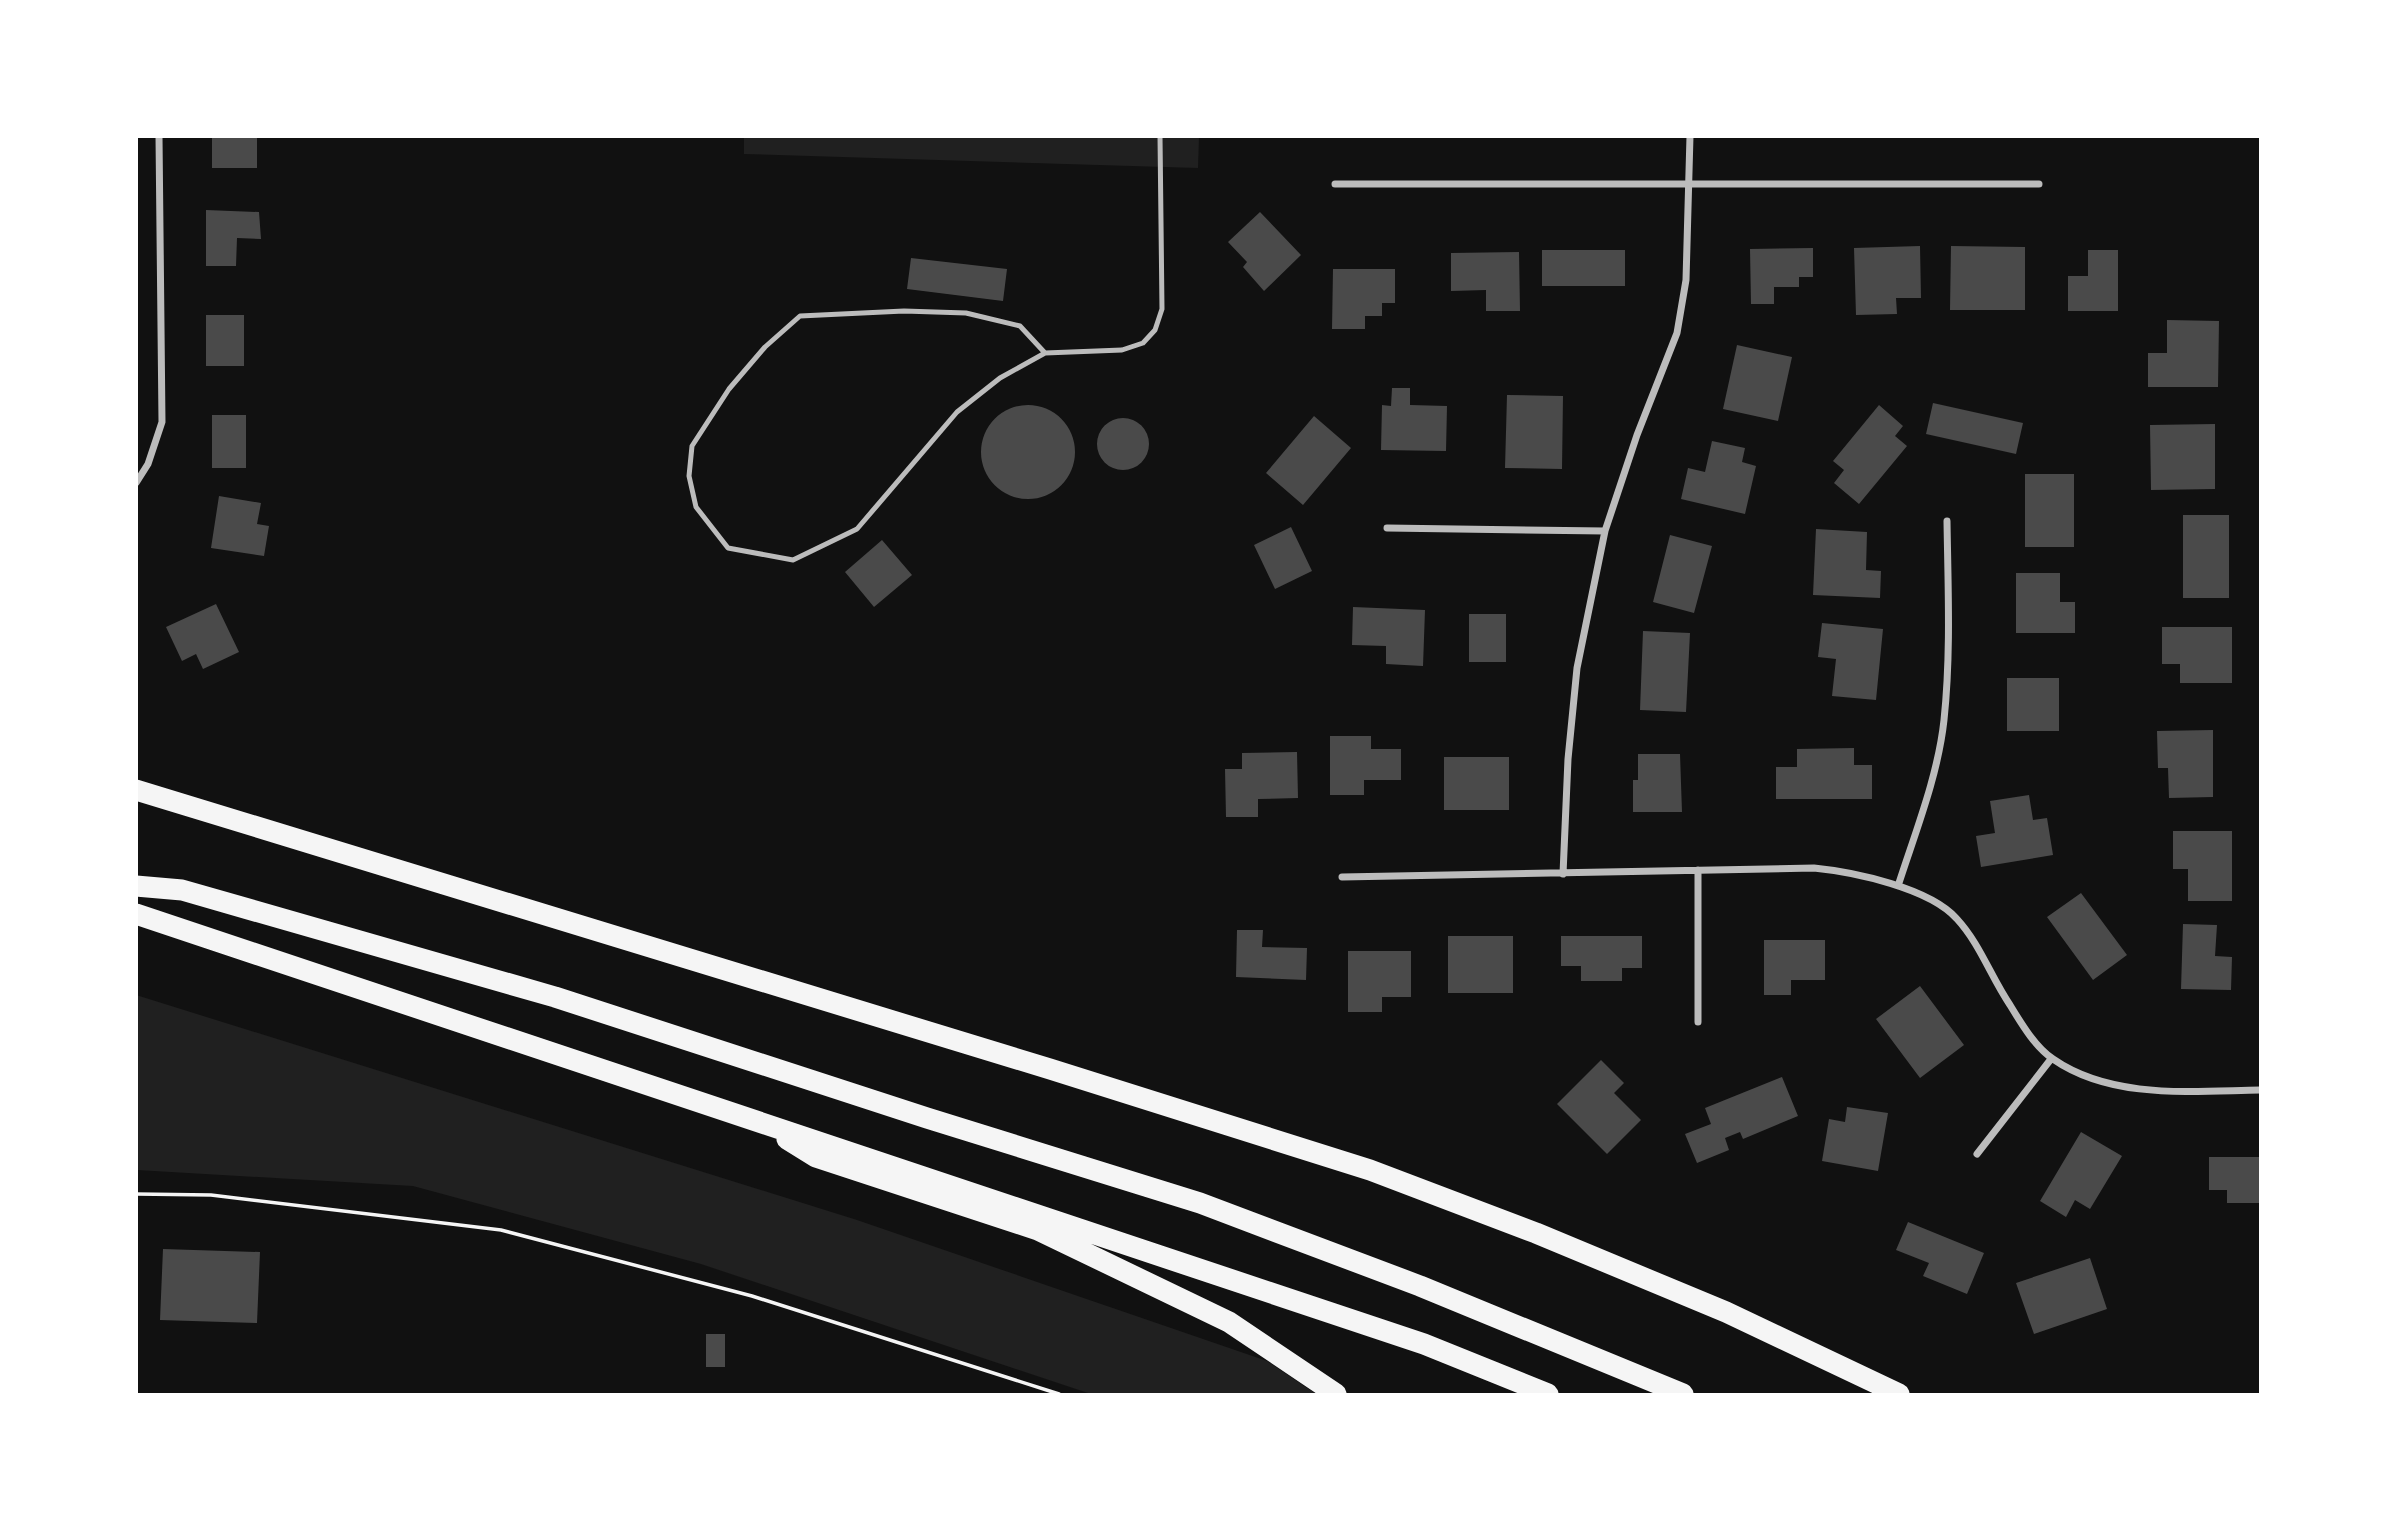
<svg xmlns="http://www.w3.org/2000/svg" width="2397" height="1531" viewBox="0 0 2397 1531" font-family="Montserrat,sans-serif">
	<rect width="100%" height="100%" fill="#111"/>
	<path fill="#202020" d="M 744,137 L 1199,137 L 1198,168 L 744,154 Z
		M 136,995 L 857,1220 L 1267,1361 L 1316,1394 L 1091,1394 L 701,1264 L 413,1186 L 137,1170 Z"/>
	<path fill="#4a4a4a" d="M 212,136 L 257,136 L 257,168 L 212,168 Z
		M 206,210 L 259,212 L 261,239 L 237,238 L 236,266 L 206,266 Z
		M 1260,212 L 1301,255 L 1264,291 L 1243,267 L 1247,262 L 1228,242 Z
		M 1920,246 L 1921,298 L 1896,298 L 1897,314 L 1856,315 L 1854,248 Z
		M 1951,246 L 2025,247 L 2025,310 L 1950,310 Z
		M 1813,248 L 1813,277 L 1799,277 L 1799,287 L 1774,287 L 1774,304 L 1751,304 L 1750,249 Z
		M 1542,250 L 1625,250 L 1625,286 L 1542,286 Z
		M 2088,250 L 2118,250 L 2118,311 L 2068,311 L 2068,276 L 2088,276 Z
		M 1519,252 L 1520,311 L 1486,311 L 1486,290 L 1451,291 L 1451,253 Z
		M 911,258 L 1007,269 L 1003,301 L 907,289 Z
		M 1333,269 L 1395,269 L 1395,303 L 1382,303 L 1382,316 L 1365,316 L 1365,329 L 1332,329 Z
		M 206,315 L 244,315 L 244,366 L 206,366 Z
		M 2167,320 L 2219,321 L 2218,387 L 2148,387 L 2148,353 L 2167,353 Z
		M 1737,345 L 1792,357 L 1778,421 L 1723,409 Z
		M 1392,388 L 1410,388 L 1410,405 L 1447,406 L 1446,451 L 1381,450 L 1382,405 L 1391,406 Z
		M 1507,395 L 1563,396 L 1562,469 L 1505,468 Z
		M 1933,403 L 2023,423 L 2016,454 L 1926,434 Z
		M981 452a47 47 0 1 1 94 0a47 47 0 1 1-94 0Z
		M 1879,405 L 1903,426 L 1895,436 L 1907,446 L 1859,504 L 1834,483 L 1844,470 L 1833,461 Z
		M 212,415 L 246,415 L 246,468 L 212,468 Z
		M 1314,416 L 1351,448 L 1303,505 L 1266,473 Z
		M1097 444a26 26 0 1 1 52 0a26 26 0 1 1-52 0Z
		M 2215,424 L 2215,489 L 2151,490 L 2150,425 Z
		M 1712,441 L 1745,448 L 1742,462 L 1756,466 L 1745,514 L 1681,499 L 1688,468 L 1705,472 Z
		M 2025,474 L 2074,474 L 2074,547 L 2025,547 Z
		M 219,496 L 261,503 L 257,524 L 269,526 L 264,556 L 211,548 Z
		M 2183,515 L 2229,515 L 2229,598 L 2183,598 Z
		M 1291,527 L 1312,571 L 1275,589 L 1254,545 Z
		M 1816,529 L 1867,532 L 1866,570 L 1881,571 L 1880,598 L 1813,595 Z
		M 1670,535 L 1712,546 L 1694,613 L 1653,602 Z
		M 882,540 L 912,575 L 874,607 L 845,572 Z
		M 2016,573 L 2060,573 L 2060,602 L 2075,602 L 2075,633 L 2016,633 Z
		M 216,604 L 239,652 L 203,669 L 196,654 L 182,661 L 166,627 Z
		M 1353,607 L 1425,610 L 1423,666 L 1386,664 L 1386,646 L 1352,645 Z
		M 1469,614 L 1506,614 L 1506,662 L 1469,662 Z
		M 1822,623 L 1883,629 L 1876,700 L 1832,696 L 1836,659 L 1818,657 Z
		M 2162,627 L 2232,627 L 2232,683 L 2180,683 L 2180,664 L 2162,664 Z
		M 1643,631 L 1690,633 L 1686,712 L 1640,710 Z
		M 2007,678 L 2059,678 L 2059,731 L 2007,731 Z
		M 2213,730 L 2213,797 L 2169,798 L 2168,768 L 2158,768 L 2157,731 Z
		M 1330,736 L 1371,736 L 1371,749 L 1401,749 L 1401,780 L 1364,780 L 1364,795 L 1330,795 Z
		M 1854,748 L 1854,765 L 1872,765 L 1872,799 L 1776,799 L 1776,767 L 1797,767 L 1797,749 Z
		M 1297,752 L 1298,798 L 1258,799 L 1258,817 L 1226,817 L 1225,769 L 1242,769 L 1242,753 Z
		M 1638,754 L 1680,754 L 1682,812 L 1633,812 L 1633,780 L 1638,780 Z
		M 1444,757 L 1509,757 L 1509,810 L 1444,810 Z
		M 2029,795 L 2033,820 L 2047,818 L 2053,855 L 1981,867 L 1976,836 L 1995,833 L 1990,801 Z
		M 2173,831 L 2232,831 L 2232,901 L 2188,901 L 2188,869 L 2173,869 Z
		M 2081,893 L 2127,955 L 2093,980 L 2047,917 Z
		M 2183,924 L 2217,925 L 2215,956 L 2232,957 L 2231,990 L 2181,989 Z
		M 1237,930 L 1263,930 L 1262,947 L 1307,948 L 1306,980 L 1236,977 Z
		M 1448,936 L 1513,936 L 1513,993 L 1448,993 Z
		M 1561,936 L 1642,936 L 1642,968 L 1622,968 L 1622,981 L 1581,981 L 1581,966 L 1561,966 Z
		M 1764,940 L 1825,940 L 1825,980 L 1791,980 L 1791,995 L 1764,995 Z
		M 1348,951 L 1411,951 L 1411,997 L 1382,997 L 1382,1012 L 1348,1012 Z
		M 1920,986 L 1964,1045 L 1920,1078 L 1876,1019 Z
		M 1601,1060 L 1624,1083 L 1614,1093 L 1641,1120 L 1607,1154 L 1557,1104 Z
		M 1782,1077 L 1798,1116 L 1743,1139 L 1740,1132 L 1725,1138 L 1729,1150 L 1697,1163 L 1685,1134 L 1711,1124 L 1705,1108 Z
		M 1847,1107 L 1888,1113 L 1878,1171 L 1822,1161 L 1829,1119 L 1845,1122 Z
		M 2081,1132 L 2122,1156 L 2090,1209 L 2075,1200 L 2066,1217 L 2040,1201 Z
		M 2209,1157 L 2260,1157 L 2260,1203 L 2227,1203 L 2227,1190 L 2209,1190 Z
		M 1908,1222 L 1984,1253 L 1967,1294 L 1923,1276 L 1929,1263 L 1896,1250 Z
		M 163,1249 L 260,1252 L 257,1323 L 160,1320 Z
		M 2090,1258 L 2107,1309 L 2034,1334 L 2016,1283 Z
		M 706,1334 L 725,1334 L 725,1367 L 706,1367 Z"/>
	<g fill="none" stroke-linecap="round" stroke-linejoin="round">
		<path stroke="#f5f5f5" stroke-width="3.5" d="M 136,1194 L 211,1195 L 501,1230 L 752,1296 L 1059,1394"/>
		<path stroke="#bcbcbc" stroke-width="5" d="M 1045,353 L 1020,326 L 966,313 L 904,311 L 800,316 L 765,347 L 729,389 L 692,446 L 689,476 L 696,507 L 728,548 L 793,560 L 857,529 L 957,412 L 1000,378 L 1045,353 L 1122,350 L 1143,343 L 1155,330 L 1162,309 L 1160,136"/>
		<path stroke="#bcbcbc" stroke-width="7" d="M 1335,184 L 2039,184
			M 136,483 L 148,464 L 162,422 L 159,136
			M 1387,528 L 1605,531
			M 1563,874 L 1568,759 L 1577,668 L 1605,531 L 1637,435 L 1677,333 L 1686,280 L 1690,136
			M 1342,877 L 1814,868 C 1854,872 1930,888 1957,919 C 1980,944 1991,977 2010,1005 C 2021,1023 2035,1047 2053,1059 C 2112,1100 2193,1091 2260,1090
			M 1898,886 C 1915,833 1938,776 1944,720 C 1951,654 1948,588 1947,521
			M 1698,1022 L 1698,870
			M 1977,1154 L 2051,1059"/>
		<path stroke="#f5f5f5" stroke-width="21" d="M 136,790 L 1050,1069 L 1370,1170 L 1536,1233 L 1726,1312 L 1899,1394
			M 136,886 L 182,890 L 555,997 L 927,1118 L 1200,1203 L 1420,1286 L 1683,1394
			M 136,914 L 1424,1344 L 1548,1394
			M 787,1139 L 816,1157 L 1038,1230 L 1229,1322 L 1336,1394"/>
	</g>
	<rect width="2397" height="1531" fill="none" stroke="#ffffff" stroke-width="276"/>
</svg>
